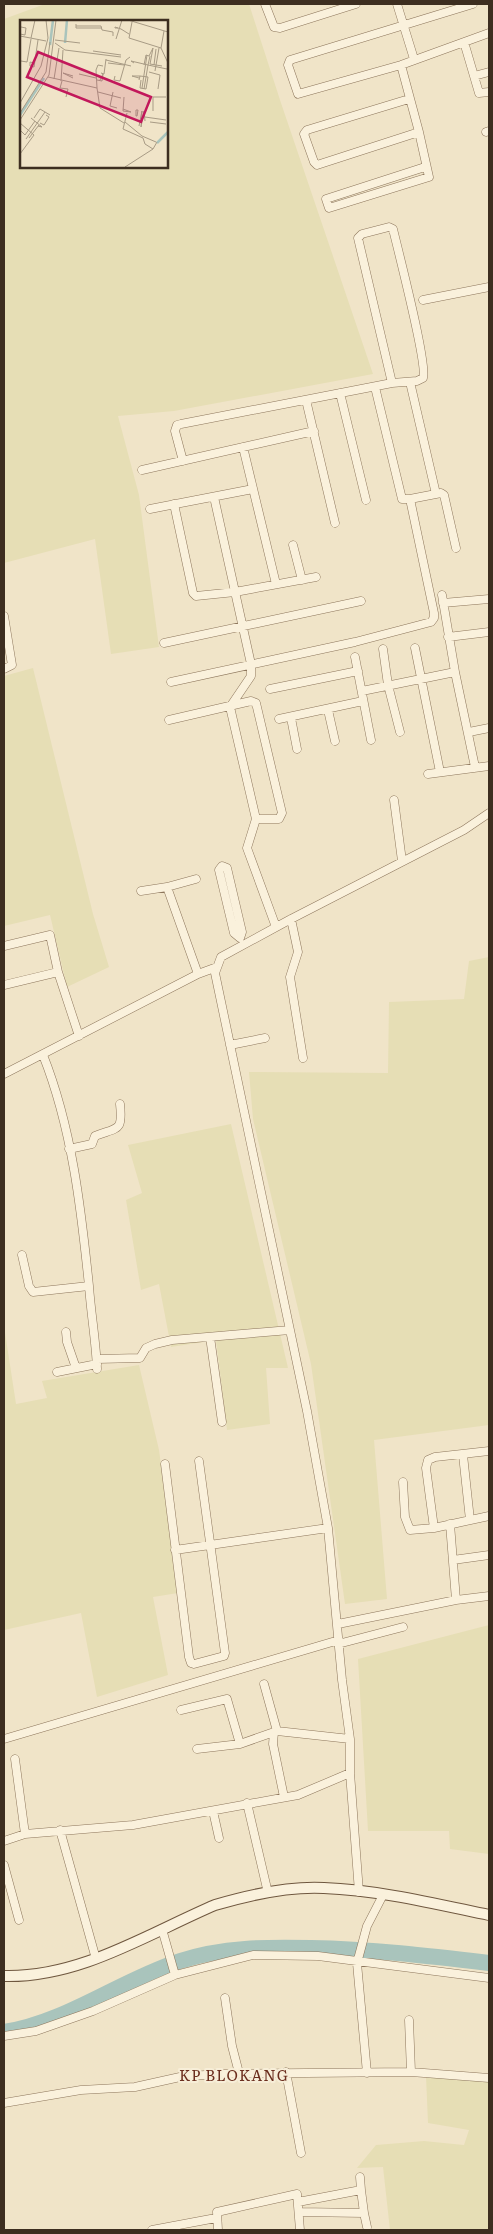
<svg xmlns="http://www.w3.org/2000/svg" width="493" height="2234" viewBox="0 0 493 2234" font-family="Literata,serif">
	<rect width="100%" height="100%" fill="#f0e4c8"/>
	<path fill="#e6deb5" fill-rule="evenodd" d="M 45,4 L 249,4 L 281,103 L 373,374 L 174,411 L 118,416 L 139,495 L 159,647 L 111,654 L 95,539 L 4,563 L 4,19 ZM 21,21 L 166,21 L 166,166 L 21,166 Z
		M 33,668 L 93,914 L 109,967 L 67,987 L 50,915 L 4,926 L 4,676 Z
		M 489,957 L 489,1425 L 374,1440 L 387,1599 L 345,1604 L 311,1364 L 253,1119 L 249,1072 L 388,1073 L 389,1002 L 464,999 L 469,961 Z
		M 231,1124 L 288,1368 L 266,1368 L 270,1424 L 227,1430 L 216,1340 L 171,1347 L 159,1284 L 141,1290 L 126,1200 L 142,1193 L 128,1145 Z
		M 4,1326 L 16,1404 L 47,1398 L 42,1381 L 139,1365 L 159,1450 L 178,1593 L 153,1597 L 168,1675 L 97,1697 L 81,1613 L 4,1630 Z
		M 489,1625 L 489,1854 L 450,1849 L 449,1831 L 368,1831 L 358,1659 Z
		M 426,2076 L 489,2080 L 489,2230 L 390,2230 L 383,2167 L 357,2168 L 376,2145 L 424,2141 L 464,2145 L 469,2130 L 428,2123 Z"/>
	<g fill="none" stroke-linecap="round" stroke-linejoin="round">
		<path stroke="#a9c4bc" stroke-width="16" d="M 4,2032 C 65,2023 121,1980 180,1961 C 223,1947 267,1947 311,1948 C 371,1949 430,1956 489,1963"/>
		<defs>
			<path id="minor" d="M 265,4 L 274,27 L 280,28 L 356,4
				M 397,4 L 414,59
				M 473,4 L 290,60 L 288,65 L 298,94 L 401,65 L 489,33
				M 464,42 L 474,76 L 489,72
				M 401,65 L 419,132 L 317,165 L 314,162 L 304,134 L 307,130 L 409,99
				M 474,76 L 479,93 L 489,92
				M 419,132 L 429,177 L 329,208 L 326,199 L 425,167
				M 486,132 L 489,131
				M 423,300 L 489,287
				M 410,382 L 436,494
				M 375,387 L 402,499 L 410,499 L 441,493 L 444,495 L 456,548
				M 340,393 L 366,500
				M 306,400 L 335,523
				M 243,447 L 276,584
				M 183,461 L 175,431 L 177,425 L 181,424 L 392,383 L 417,381 L 423,378 C 428,366 398,250 393,229 L 389,227 L 362,234 L 358,238 L 392,383
				M 142,470 L 314,431
				M 214,497 L 251,664 L 251,676 L 230,707 L 256,819 L 247,848 L 276,927
				M 174,504 L 193,593 L 196,596 L 235,592 L 316,577
				M 150,509 L 253,489
				M 293,545 L 302,580
				M 443,603 L 489,599
				M 4,616 L 12,665 L 4,669
				M 448,637 L 489,632
				M 164,643 L 361,601
				M 415,648 L 440,772
				M 383,649 L 388,685 L 400,732
				M 355,657 L 371,740
				M 455,672 L 475,767
				M 171,682 L 355,642 L 431,622 L 434,618 L 434,613 L 410,499
				M 270,689 L 358,671
				M 362,691 L 455,672 L 442,595
				M 328,710 L 335,741
				M 291,718 L 297,749
				M 279,719 L 363,701
				M 169,720 L 251,701 L 256,703 L 282,813 L 279,819 L 256,819
				M 469,732 L 489,728
				M 428,774 L 489,766
				M 394,800 L 402,861
				M 222,866 L 227,868 L 242,932 L 240,938 L 234,933 L 219,870 Z
				M 167,887 L 198,974
				M 141,891 L 167,887 L 196,879
				M 291,919 L 298,952 L 290,977 L 303,1058
				M 4,946 L 50,935 L 58,972 L 79,1036
				M 4,985 L 58,972
				M 230,1045 L 265,1038
				M 43,1055 C 72,1128 81,1208 89,1286 C 91,1314 96,1342 97,1369
				M 4,1074 L 198,974 L 217,967
				M 69,1149 L 92,1144 L 95,1136 C 118,1127 123,1132 120,1104
				M 22,1255 L 29,1286 L 33,1292 L 89,1286
				M 66,1332 L 67,1342 L 76,1368
				M 210,1337 L 222,1422
				M 97,1359 L 140,1358 L 146,1348 L 155,1344 L 172,1340 L 290,1330
				M 57,1372 L 97,1364
				M 489,1451 L 435,1457 L 428,1460 L 426,1468 L 434,1528 L 489,1516
				M 463,1455 L 470,1520
				M 165,1464 L 189,1657 L 191,1663 L 194,1664 L 224,1656 L 225,1653 L 199,1461
				M 403,1482 L 405,1517 L 410,1530 L 434,1528
				M 175,1550 L 328,1528
				M 453,1560 L 489,1555
				M 456,1600 L 489,1596
				M 338,1624 L 456,1600 L 450,1524
				M 338,1644 L 403,1627
				M 264,1684 L 277,1731
				M 181,1710 L 227,1699 L 240,1744
				M 274,1732 L 273,1744 L 284,1797
				M 4,1739 L 339,1640
				M 197,1749 L 240,1744 L 277,1731 L 350,1739
				M 15,1759 L 25,1834
				M 247,1803 L 268,1893
				M 213,1811 L 219,1838
				M 60,1830 L 96,1959
				M 4,1841 L 25,1834 L 133,1825 L 298,1795 L 350,1773
				M 4,1865 L 19,1920
				M 359,1892 L 350,1773 L 350,1739 L 342,1680 L 328,1528 L 307,1411 L 215,973 L 221,957 L 291,919 L 464,830 L 489,813
				M 162,1929 L 175,1975
				M 225,1998 L 232,2046 L 239,2073
				M 409,2020 L 411,2072
				M 4,2036 L 36,2031 L 93,2011 L 175,1975 L 253,1955 L 318,1956 L 489,1978
				M 286,2072 L 301,2153
				M 367,2073 L 357,1963 L 367,1926 L 383,1895
				M 4,2103 L 81,2090 L 135,2087 L 180,2077 L 217,2074 L 411,2072 L 489,2078
				M 360,2177 L 361,2190
				M 298,2202 L 361,2190 L 364,2213 L 299,2212
				M 364,2213 L 367,2227
				M 152,2230 L 216,2218
				M 218,2230 L 217,2212 L 297,2194 L 300,2230"/>
			<path id="secondary" d="M 4,1976 C 80,1978 147,1934 215,1905 C 249,1895 288,1886 324,1888 C 379,1890 436,1904 489,1915"/>
		</defs>
		<use href="#minor" stroke="#8d765c" stroke-width="9"/>
		<use href="#secondary" stroke="#6f573f" stroke-width="12"/>
		<use href="#minor" stroke="#faf1dc" stroke-width="8"/>
		<use href="#secondary" stroke="#faf1dc" stroke-width="10"/>
	</g>
	<g text-anchor="middle" stroke-width="4" stroke-linejoin="round" paint-order="stroke">
		<g font-size="15" letter-spacing="1" fill="#6b2e1e" stroke="#f7eed8">
			<text x="234" y="2081">KP BLOKANG</text>
		</g>
	</g>
	<g transform="translate(20 20)">
		<rect width="148" height="148" fill="#f0e4c8"/>
		<path fill="none" stroke="#a9c4bc" stroke-width="2.5" d="M 45,23 L 47,0M 30,25 L 33,0M 0,95 L 24,58M 137,123 L 148,112"/>
		<path fill="none" stroke="#a89b85" stroke-width="1" d="M 108,0 L 148,12M 112,2 L 109,18 L 141,28M 56,4 L 56,8 L 82,8M 56,6 L 81,6 L 82,10 L 93,12 L 93,16M 98,8 L 95,8 L 95,7 L 101,9 L 109,14M 144,11 L 141,28 L 148,43M 0,14 L 5,15 L 6,8 L 1,7M 0,16 L 26,21M 11,18 L 15,0M 96,19 L 102,0M 35,20 L 60,23M 35,23 L 45,30 L 101,37M 133,28 L 130,44 L 142,46M 73,31 L 101,35M 86,40 L 111,46M 1,41 L 7,42 L 11,19M 14,43 L 10,42 L 10,46 L 14,47 L 18,20M 88,43 L 104,45M 114,43 L 111,41 L 128,45 L 130,36M 124,45 L 126,35 L 129,36 L 133,28M 134,45 L 136,29M 148,46 L 148,134M 135,51 L 139,28M 129,52 L 140,55 L 138,69M 81,53 L 84,54 L 86,39M 59,54 L 76,58M 95,56 L 94,60 L 100,61 L 106,40 L 110,37M 28,57 L 77,68 L 80,88 L 104,103M 53,58 L 43,53 L 53,56M 119,58 L 112,56 L 120,56M 34,59 L 39,28M 77,60 L 82,61 L 83,54 L 80,60M 119,60 L 120,56 L 128,57 L 126,69 L 120,68 L 121,60M 41,61 L 43,30M 42,61 L 40,68 L 48,69 L 46,77M 77,68 L 76,50 L 78,45 L 83,46M 122,68 L 127,35M 124,69 L 128,45 L 147,49M 78,72 L 101,78M 93,72 L 90,86 L 97,88M 0,83 L 21,46 L 28,18 L 26,0M 103,89 L 111,92 L 103,91 L 104,77M 116,90 L 118,90 L 117,96 L 116,96 ZM 133,91 L 133,77 L 146,77M 0,93 L 26,52 L 30,22M 107,93 L 103,109 L 123,118 L 125,124 L 133,129 L 137,122M 125,97 L 146,100M 11,98 L 22,107 L 18,106M 14,98 L 20,89 L 25,92M 0,100 L 29,55 L 36,0M 105,102 L 122,116 L 136,122M 130,102 L 146,104M 0,103 L 14,115 L 0,134M 20,103 L 24,105 L 29,97 L 26,95M 119,106 L 122,91 L 121,107M 121,107 L 124,91 L 125,101M 1,111 L 5,115 L 15,101M 9,118 L 19,105M 6,119 L 25,92 L 30,95M 105,147 L 133,129"/>
		<path fill="#c2185b" fill-opacity="0.15" stroke="#c2185b" stroke-width="2.5" d="M 18,32 L 131,77 L 121,102 L 7,57 Z"/>
		<rect width="148" height="148" fill="none" stroke="#3d2e20" stroke-width="2.5"/>
	</g>
	<rect width="493" height="2234" fill="none" stroke="#3d2e20" stroke-width="10"/>
</svg>
